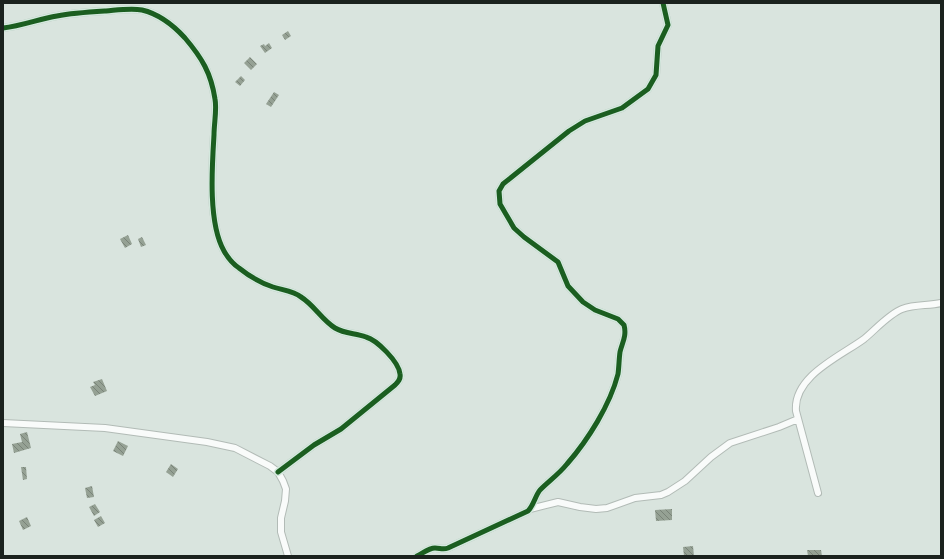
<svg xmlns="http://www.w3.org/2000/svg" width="944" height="559" viewBox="0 0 944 559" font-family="Helvetica,sans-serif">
	<defs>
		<pattern id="building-back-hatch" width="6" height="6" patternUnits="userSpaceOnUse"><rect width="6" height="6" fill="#95a194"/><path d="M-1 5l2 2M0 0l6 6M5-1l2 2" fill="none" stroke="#798378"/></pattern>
	</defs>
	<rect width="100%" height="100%" fill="#d9e4de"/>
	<path fill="url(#building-back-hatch)" d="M 288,31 L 291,36 L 285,40 L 282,35 Z
		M 269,43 L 272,48 L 265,53 L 260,46 L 264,44 L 265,46 Z
		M 250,57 L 257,64 L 251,70 L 244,63 Z
		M 241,76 L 245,80 L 240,86 L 235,82 Z
		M 274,92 L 279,95 L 271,107 L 266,104 Z
		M 128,235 L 132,244 L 125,248 L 120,239 Z
		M 142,237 L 146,245 L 141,247 L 138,239 Z
		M 102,379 L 107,391 L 95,396 L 90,387 L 95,385 L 93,382 Z
		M 27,432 L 31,448 L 14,453 L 12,444 L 22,442 L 20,434 Z
		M 118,441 L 128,446 L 123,456 L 113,451 Z
		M 171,464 L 178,469 L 173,477 L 166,472 Z
		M 21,467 L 26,467 L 27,479 L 23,480 Z
		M 92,486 L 94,497 L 87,498 L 85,488 Z
		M 95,504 L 100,512 L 94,516 L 89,507 Z
		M 672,509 L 672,520 L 656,521 L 655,510 Z
		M 101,516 L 105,523 L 98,527 L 94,520 Z
		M 27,517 L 31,526 L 23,530 L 19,521 Z
		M 693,546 L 694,556 L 684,556 L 683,547 Z
		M 807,550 L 821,550 L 822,556 L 808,556 Z"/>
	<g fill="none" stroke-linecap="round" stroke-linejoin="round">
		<defs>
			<path id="minor" d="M 3,28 C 22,26 39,19 57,16 C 73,13 90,12 106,11 C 118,10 131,8 142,10 C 159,14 174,26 185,38 C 202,58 211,73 215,99 C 217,110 214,123 214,135 C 212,167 208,223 224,251 C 228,258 233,264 239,268 C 249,276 261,283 273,287 C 282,290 294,291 301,297 C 314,305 322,320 335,328 C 345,334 355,333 366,337 C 377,340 399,362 400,374 C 401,379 398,382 395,385 L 341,429 L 314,445 L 278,472
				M 3,423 L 105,428 L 207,442 L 235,448 L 270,466 L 278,472 L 283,481 L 286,489 L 285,501 L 281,518 L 281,532 L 288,556
				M 818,493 L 796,411 C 793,376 841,356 864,339 C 875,330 889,314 902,309 C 915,304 928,306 941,303
				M 530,509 L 558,502 L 580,507 L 596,509 L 607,508 L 635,498 L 661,495 L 668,492 L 685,481 L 711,457 L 730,443 L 779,427 L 798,419
				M 417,556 C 423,553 429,548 435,548 C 440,548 443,550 448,548 L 528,511 C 534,505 535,496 540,490 C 549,481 559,474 567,464 C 588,440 610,405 618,374 C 619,367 619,359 620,352 C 622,343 627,336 624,325 L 618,319 L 595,310 L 583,302 L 568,286 L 558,262 L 524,237 L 514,228 L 500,204 L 499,191 L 503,184 L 569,131 L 585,121 L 622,108 L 648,89 L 656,75 L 658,46 L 668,25 L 663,3"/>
		</defs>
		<use href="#minor" stroke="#b2bbb6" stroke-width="8"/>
		<use href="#minor" stroke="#f9fbfa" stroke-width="6"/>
		<defs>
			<path id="cycleway" d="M 3,28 C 22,26 39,19 57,16 C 73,13 90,12 106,11 C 118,10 131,8 142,10 C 159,14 174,26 185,38 C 202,58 211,73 215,99 C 217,110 214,123 214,135 C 212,167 208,223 224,251 C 228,258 233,264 239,268 C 249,276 261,283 273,287 C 282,290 294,291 301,297 C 314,305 322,320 335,328 C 345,334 355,333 366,337 C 377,340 399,362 400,374 C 401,379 398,382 395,385 L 341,429 L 314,445 L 278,472
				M 417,556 C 423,553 429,548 435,548 C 440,548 443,550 448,548 L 528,511 C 534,505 535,496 540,490 C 549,481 559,474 567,464 C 588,440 610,405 618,374 C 619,367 619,359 620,352 C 622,343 627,336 624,325 L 618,319 L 595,310 L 583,302 L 568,286 L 558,262 L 524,237 L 514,228 L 500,204 L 499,191 L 503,184 L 569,131 L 585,121 L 622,108 L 648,89 L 656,75 L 658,46 L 668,25 L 663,3"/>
		</defs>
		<use href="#cycleway" stroke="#d4e9de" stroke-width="8"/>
		<use href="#cycleway" stroke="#1b5e20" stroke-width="5"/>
	</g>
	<rect width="944" height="559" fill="none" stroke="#1b221e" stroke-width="8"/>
</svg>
